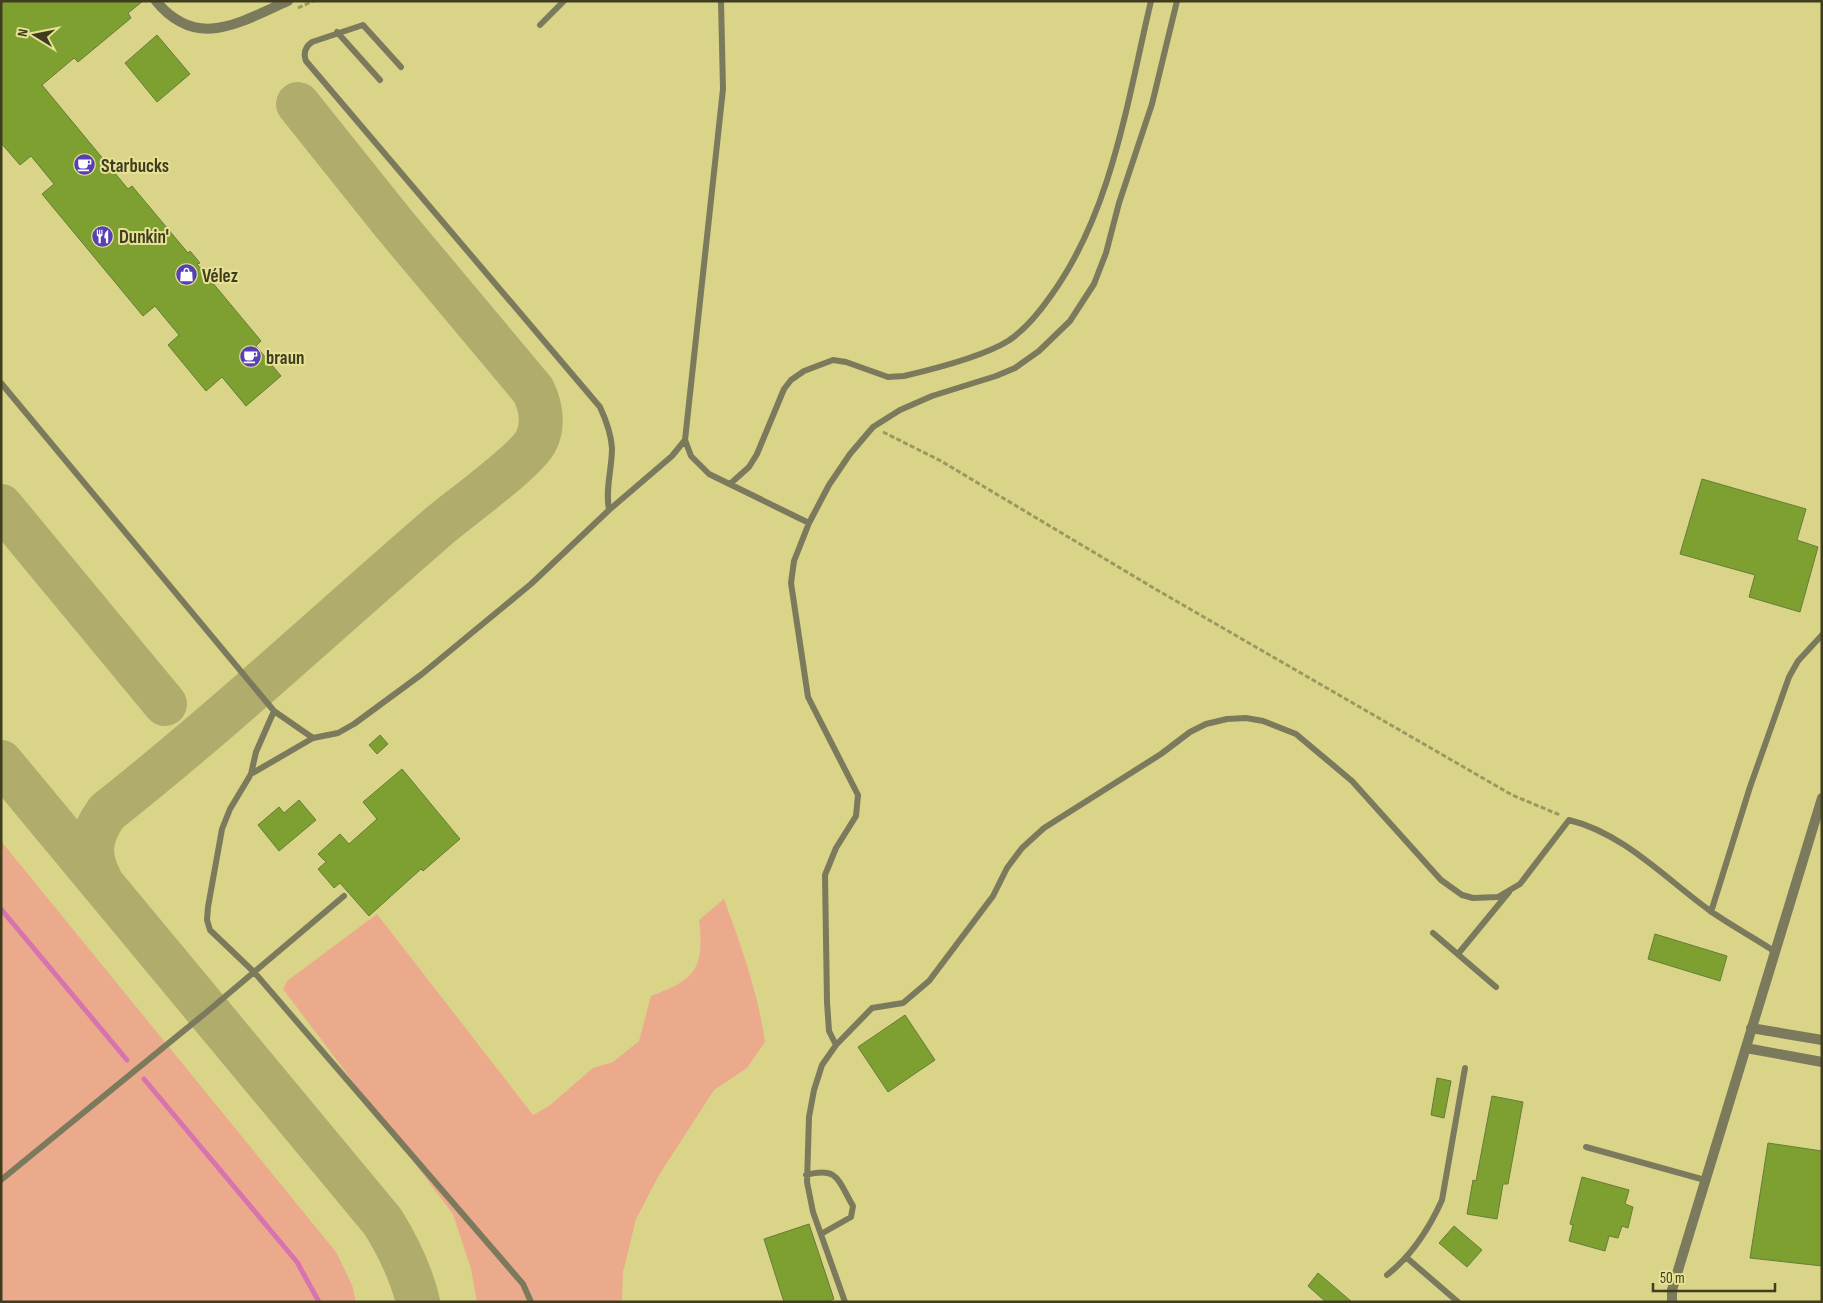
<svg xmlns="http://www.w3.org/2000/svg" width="1823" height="1303" viewBox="0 0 1823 1303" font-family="'Sofia Sans Condensed',sans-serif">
	<rect width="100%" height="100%" fill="#d9d488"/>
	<path fill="#ecaa8c" d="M 1,841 L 336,1252 L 352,1285 L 356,1302 L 1,1302 Z
		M 724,899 C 741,946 758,992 765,1042 L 747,1068 L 714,1090 L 659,1175 L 636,1219 L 623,1272 L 622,1302 L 477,1302 L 471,1269 L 453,1214 L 283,989 L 287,981 L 377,914 L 533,1115 L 549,1106 L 593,1068 L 613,1062 L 639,1041 L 651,996 C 695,980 705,969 699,920 Z"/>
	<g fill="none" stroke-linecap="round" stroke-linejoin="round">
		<path stroke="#d773ae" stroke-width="5" d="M 1,909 L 127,1060
			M 144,1079 L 297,1262 L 319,1302"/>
		<path stroke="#b0ac6c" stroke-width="44" d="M 1,506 L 165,704
			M 1,762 L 383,1222 C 399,1248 411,1272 418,1302
			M 101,881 C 87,855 90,835 107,812 C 222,721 329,621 439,526 C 460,508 526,461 536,441 C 544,425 541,406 533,390 L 394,224 L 298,104"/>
	</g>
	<path fill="#7ea030" stroke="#667d3a" d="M 1,1 L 143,1 L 128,13 L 131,18 L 78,62 L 74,58 L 42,85 L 128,189 L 132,186 L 188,253 L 190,251 L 200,263 L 197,264 L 261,341 L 256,346 L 281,376 L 246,406 L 222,377 L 206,391 L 168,345 L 179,335 L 155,306 L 143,316 L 42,194 L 54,184 L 31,156 L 20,165 L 1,143 Z
		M 157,35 L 190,74 L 157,102 L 125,63 Z
		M 1702,479 L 1806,509 L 1797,540 L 1818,547 L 1800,612 L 1749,597 L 1755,575 L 1680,554 Z
		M 380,735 L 388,744 L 377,754 L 369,745 Z
		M 402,769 L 460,839 L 423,871 L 421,869 L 369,916 L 340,883 L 334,888 L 318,869 L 326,862 L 318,854 L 340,834 L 349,844 L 377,819 L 363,802 Z
		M 299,800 L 316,820 L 279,851 L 258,825 L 279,807 L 284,813 Z
		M 1655,934 L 1727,956 L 1720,981 L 1648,959 Z
		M 905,1015 L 935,1060 L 888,1092 L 858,1047 Z
		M 1437,1078 L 1451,1081 L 1444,1118 L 1431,1115 Z
		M 1492,1096 L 1523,1102 L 1508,1184 L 1503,1184 L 1497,1219 L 1467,1214 L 1473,1180 L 1476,1181 Z
		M 1768,1143 L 1822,1151 L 1822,1266 L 1750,1258 Z
		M 1582,1177 L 1629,1190 L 1625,1204 L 1633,1207 L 1628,1228 L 1622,1226 L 1618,1238 L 1609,1236 L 1605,1251 L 1569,1241 L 1573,1225 L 1570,1224 Z
		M 809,1224 L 834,1299 L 825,1302 L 784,1302 L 764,1239 Z
		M 1454,1226 L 1482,1250 L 1467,1267 L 1439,1243 Z
		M 1318,1273 L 1352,1302 L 1326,1302 L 1308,1286 Z"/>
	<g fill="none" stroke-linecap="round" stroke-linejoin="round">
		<path stroke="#9c985e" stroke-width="3" stroke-dasharray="5 2.5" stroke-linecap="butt" d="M 298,8 L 313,1
			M 883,432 L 941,461 L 1157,590 L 1512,795 L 1560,815"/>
		<path stroke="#7b7a5c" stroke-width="6" d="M 721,1 L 723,89 L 685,440 L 691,456 L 709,474 L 809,523
			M 540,25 L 564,1
			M 337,32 L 380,80
			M 401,67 L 363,25 L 312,42 C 305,47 303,53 306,61 L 600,407 C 606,420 611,433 612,448 C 612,469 605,489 609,510
			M 1,383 L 274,711 L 313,738
			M 730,484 L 749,467 L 757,454 L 784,389 L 791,380 L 804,371 L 833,360 L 846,362 L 888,377 L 904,376 C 934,369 982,357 1008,341 C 1025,330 1038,314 1050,297 C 1112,212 1127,102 1151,1
			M 251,774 L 256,752 L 274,711
			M 1711,912 L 1750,787 L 1789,677 L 1798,661 L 1822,635
			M 1433,933 L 1496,987
			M 1458,954 L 1509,892
			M 836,1045 L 829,1031 L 827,1002 L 825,875 L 836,848 L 856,816 L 858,795 L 808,697 L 791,583 L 794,561 L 809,523 L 829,485 L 850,454 L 873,427 L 900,410 L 932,396 L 996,376 L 1015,368 L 1039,351 L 1070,321 L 1094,284 L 1106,253 L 1119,203 L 1152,104 L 1177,1
			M 1586,1147 L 1705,1180
			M 806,1175 C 839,1166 838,1181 853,1206 L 851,1217 L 821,1234
			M 1,1180 L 208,1011 L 344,896
			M 1407,1258 L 1458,1302
			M 1387,1275 C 1411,1256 1429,1229 1442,1200 L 1465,1068
			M 531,1302 L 523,1284 L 254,972 L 210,930 L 207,920 L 208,907 L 222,829 L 230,809 L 251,774 L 313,738 L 338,733 L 354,724 L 422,674 L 531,584 L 609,510 L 672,456 L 685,440
			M 845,1302 L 813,1212 L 807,1182 L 809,1117 L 814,1090 L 822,1065 L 836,1045 L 872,1008 L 903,1003 L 929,981 L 993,896 L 1007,868 L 1022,848 L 1044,828 L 1161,754 L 1190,732 L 1206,724 L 1227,719 L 1246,718 L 1263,721 L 1296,734 L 1352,781 L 1441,880 L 1462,895 L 1473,898 L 1498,897 L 1520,884 L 1569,820 C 1623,833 1665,878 1709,910 C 1730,925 1753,937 1774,951"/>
		<path stroke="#7b7a5c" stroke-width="10" d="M 156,1 C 197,51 240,22 288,1
			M 1751,1028 L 1822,1040
			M 1746,1048 L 1822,1062
			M 1672,1302 L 1672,1290 L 1822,798"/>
	</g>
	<defs>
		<symbol id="cafe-disc" viewBox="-11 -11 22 22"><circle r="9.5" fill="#5540b7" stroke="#e6e195"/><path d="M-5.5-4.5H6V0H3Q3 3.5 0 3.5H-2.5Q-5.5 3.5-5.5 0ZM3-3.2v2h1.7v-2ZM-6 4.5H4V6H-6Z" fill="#fff"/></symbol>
		<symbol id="restaurant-disc" viewBox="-11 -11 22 22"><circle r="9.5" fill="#5540b7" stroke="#e6e195"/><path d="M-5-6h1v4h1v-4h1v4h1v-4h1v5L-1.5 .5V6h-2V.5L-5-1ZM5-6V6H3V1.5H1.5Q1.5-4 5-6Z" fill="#fff"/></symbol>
		<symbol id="shop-disc" viewBox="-11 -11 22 22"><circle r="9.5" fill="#5540b7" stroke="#e6e195"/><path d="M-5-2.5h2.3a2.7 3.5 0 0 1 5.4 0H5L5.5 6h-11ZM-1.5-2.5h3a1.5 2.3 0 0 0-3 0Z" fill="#fff"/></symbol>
	</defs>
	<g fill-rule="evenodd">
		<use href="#cafe-disc" x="72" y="152" width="25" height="25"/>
		<use href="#restaurant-disc" x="90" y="224" width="25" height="25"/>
		<use href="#shop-disc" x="174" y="262" width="25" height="25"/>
		<use href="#cafe-disc" x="238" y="344" width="25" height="25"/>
	</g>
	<g text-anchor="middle" stroke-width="4" stroke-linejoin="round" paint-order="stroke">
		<g font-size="19" font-weight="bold" fill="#3f3d1e" stroke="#e6e195" text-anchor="start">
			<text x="101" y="172">Starbucks</text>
			<text x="119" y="243">Dunkin'</text>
			<text x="202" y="282">Vélez</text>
			<text x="266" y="364">braun</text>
		</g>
	</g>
	<rect width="1823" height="1303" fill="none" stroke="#3f3d1e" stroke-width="5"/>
	<g transform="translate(35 35) rotate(280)" stroke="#e6e195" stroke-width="4" paint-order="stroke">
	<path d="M0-4L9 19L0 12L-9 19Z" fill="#3f3d1e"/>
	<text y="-8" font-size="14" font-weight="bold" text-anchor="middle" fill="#3f3d1e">N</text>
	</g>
	<path d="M1653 1283v8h122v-8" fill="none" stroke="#3f3d1e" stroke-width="2.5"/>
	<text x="1660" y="1283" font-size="15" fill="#3f3d1e" stroke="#e6e195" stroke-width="4" paint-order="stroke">50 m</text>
</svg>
